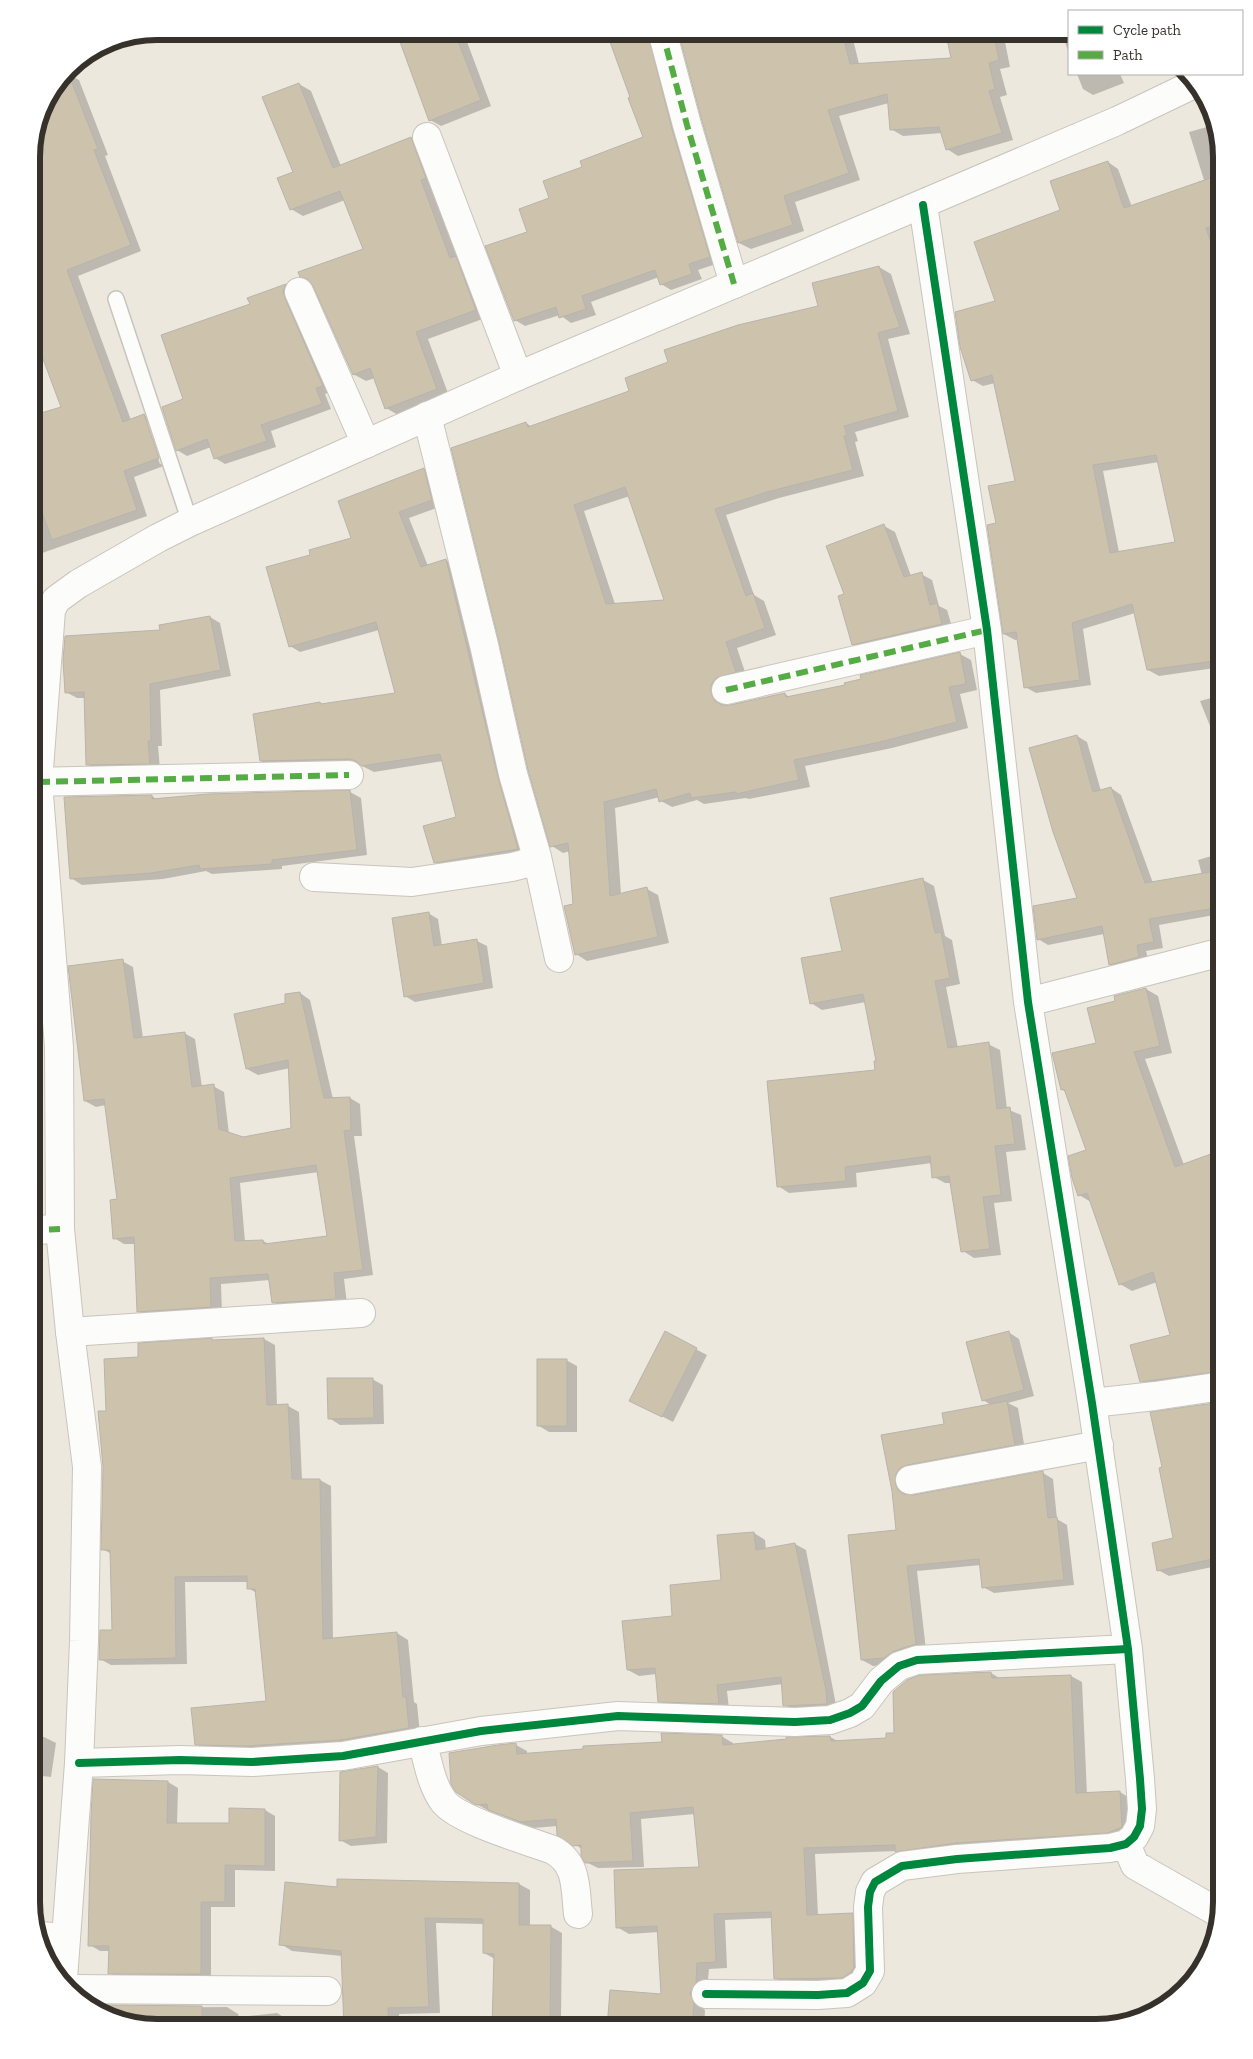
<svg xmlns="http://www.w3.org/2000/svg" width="1253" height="2059" viewBox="0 0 1253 2059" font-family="'Zilla Slab',serif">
	<rect width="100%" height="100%" fill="#ede8de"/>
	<path fill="#0003" fill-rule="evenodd" d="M 396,31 L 463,31 L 491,106 L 441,126 L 430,120 Z
		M 790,31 L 851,31 L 859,64 L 953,59 L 949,40 L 994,32 L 1004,37 L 1010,67 L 1000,69 L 1007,95 L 1000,97 L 1013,140 L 958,156 L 947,149 L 942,133 L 903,136 L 891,129 L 889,103 L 839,116 L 860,180 L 795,202 L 804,231 L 751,249 L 739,243 L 686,57 Z
		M 1061,32 L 1069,32 L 1069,53 Z
		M 654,65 L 665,71 L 719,263 L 698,270 L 702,279 L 671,290 L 661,284 L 659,277 L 591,302 L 596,315 L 571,323 L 560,315 L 525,326 L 515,320 L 528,233 L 550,198 L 584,168 L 644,138 Z
		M 68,74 L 79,80 L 108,155 L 105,156 L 141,251 L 78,276 L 131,420 L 144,415 L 155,422 L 169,464 L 134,477 L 147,516 L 31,557 L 31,417 L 62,407 L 31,323 L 32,149 L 44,102 L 63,76 ZM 146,423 L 149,423 L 162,463 L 160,464 Z
		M 1077,74 L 1120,74 L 1124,83 L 1093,95 L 1083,89 Z
		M 299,84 L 311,91 L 341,166 L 411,138 L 424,145 L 488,317 L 428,339 L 449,396 L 398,415 L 386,408 L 375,378 L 366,381 L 353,374 L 312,282 L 301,276 L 365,250 L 345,200 L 303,216 L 291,209 Z
		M 1214,125 L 1222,157 L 1222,233 L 1216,234 L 1222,251 L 1222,667 L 1159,676 L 1148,670 L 1135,613 L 1083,629 L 1091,685 L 1036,693 L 1025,687 L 1019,639 L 1015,640 L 1004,634 L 997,524 L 1017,482 L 995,383 L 983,386 L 972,380 L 997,302 L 1062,211 L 1108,162 L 1118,169 L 1132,207 L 1198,184 L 1198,182 L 1204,180 L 1189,132 ZM 1159,462 L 1176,544 L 1119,552 L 1103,471 Z
		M 879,267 L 891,274 L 910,334 L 888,339 L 909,417 L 855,432 L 858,441 L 855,442 L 864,476 L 779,498 L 726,515 L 754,595 L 764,601 L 776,635 L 737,648 L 747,678 L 722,700 L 725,706 L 785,694 L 791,698 L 846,686 L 960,654 L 971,660 L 977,690 L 960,694 L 968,728 L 892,748 L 805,766 L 810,787 L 749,799 L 746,798 L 704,804 L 697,800 L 672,807 L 661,801 L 660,797 L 615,808 L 621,894 L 647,889 L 658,895 L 669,943 L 587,961 L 576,954 L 570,851 L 563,853 L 552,846 L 526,423 L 532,427 L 631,392 L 819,307 ZM 630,496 L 666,601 L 615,604 L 584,511 Z
		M 286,286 L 295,291 L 333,391 L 325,394 L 331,409 L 271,431 L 276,447 L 225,464 L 215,458 L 211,447 L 187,456 L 177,450 L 184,400 L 251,305 L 249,299 Z
		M 424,470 L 434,476 L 442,506 L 409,518 L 428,566 L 446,560 L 457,566 L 528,855 L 445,868 L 435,862 L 457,818 L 443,761 L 374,772 L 360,765 L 272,767 L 261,761 L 320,703 L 324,705 L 397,694 L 379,630 L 300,652 L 290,646 L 312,556 L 353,539 Z
		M 884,526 L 895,532 L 911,576 L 921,574 L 932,580 L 939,606 L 947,610 L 953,630 L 864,651 L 853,644 L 845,595 Z
		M 31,566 L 36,581 L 31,583 Z
		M 210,617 L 220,623 L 231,676 L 160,690 L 162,746 L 158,746 L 160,769 L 98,771 L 87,764 L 85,698 L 77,698 L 66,692 L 161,631 Z
		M 1222,695 L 1222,756 L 1200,701 Z
		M 1077,736 L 1087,742 L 1101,791 L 1111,788 L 1121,795 L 1153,883 L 1202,875 L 1198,860 L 1222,853 L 1222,932 L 1219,931 L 1214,915 L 1159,925 L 1163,948 L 1146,951 L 1149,963 L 1120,970 L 1110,964 L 1104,934 L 1048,945 L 1038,939 L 1078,898 Z
		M 1222,789 L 1222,813 L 1213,792 Z
		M 350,792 L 361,798 L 367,855 L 282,866 L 282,869 L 212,874 L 206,871 L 163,879 L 82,885 L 71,878 L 152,796 L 158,800 Z
		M 923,880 L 934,886 L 945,936 L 952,940 L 960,984 L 946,987 L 958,1048 L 988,1044 L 1000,1050 L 1007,1109 L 1021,1115 L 1026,1150 L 1006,1152 L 1012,1201 L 994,1203 L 1001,1255 L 974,1258 L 963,1251 L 952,1183 L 945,1183 L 934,1177 L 932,1163 L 856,1173 L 857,1187 L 789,1193 L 778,1186 L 876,1071 L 878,1062 L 866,1002 L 822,1010 L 811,1003 L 843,952 Z
		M 428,913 L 438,919 L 442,946 L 477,941 L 487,946 L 493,988 L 415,1002 L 405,996 Z
		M 122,961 L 133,967 L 143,1038 L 184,1033 L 195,1039 L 202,1087 L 213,1086 L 224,1092 L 229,1134 L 243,1138 L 293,1129 L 290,1068 L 258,1075 L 247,1069 L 286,1004 L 300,993 L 310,1000 L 333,1099 L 350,1098 L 360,1104 L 362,1136 L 354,1136 L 373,1275 L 344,1279 L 347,1304 L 284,1309 L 273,1302 L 270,1280 L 221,1284 L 222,1313 L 149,1317 L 138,1311 L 136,1244 L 124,1244 L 114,1238 L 119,1200 L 106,1105 L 96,1107 L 85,1101 ZM 319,1172 L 329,1237 L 269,1244 L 263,1241 L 245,1242 L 240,1183 Z
		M 1146,989 L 1158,996 L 1172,1053 L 1145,1059 L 1184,1165 L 1222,1152 L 1222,1378 L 1153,1388 L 1141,1381 L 1172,1336 L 1157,1282 L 1132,1291 L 1120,1284 L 1091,1202 L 1079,1195 L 1088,1151 L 1067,1092 L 1062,1090 L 1097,1044 L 1116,1002 L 1115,997 Z
		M 1008,1332 L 1019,1339 L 1034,1396 L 1008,1403 L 1018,1408 L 1025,1450 L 905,1490 L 908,1496 L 1043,1473 L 1053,1479 L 1057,1519 L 1067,1525 L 1074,1585 L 994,1593 L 983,1587 L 981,1565 L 917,1571 L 926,1650 L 895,1663 L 873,1666 L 862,1660 L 897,1531 L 893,1490 L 883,1436 L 945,1425 L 991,1405 L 983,1400 Z
		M 665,1333 L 707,1355 L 673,1422 L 642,1406 Z
		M 264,1339 L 275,1345 L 277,1406 L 288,1406 L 299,1412 L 302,1480 L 320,1480 L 331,1486 L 333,1639 L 397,1633 L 408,1640 L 414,1702 L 417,1704 L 420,1734 L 353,1746 L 207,1750 L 196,1744 L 268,1702 L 257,1593 L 248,1588 L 248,1582 L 185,1582 L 187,1664 L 111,1665 L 100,1659 L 113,1631 L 112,1554 L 102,1549 L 108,1412 L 140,1359 L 212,1340 L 215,1341 Z
		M 566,1360 L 577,1366 L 577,1432 L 549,1432 L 539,1426 Z
		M 372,1379 L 383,1385 L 384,1424 L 340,1425 L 329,1418 Z
		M 1222,1402 L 1222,1565 L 1169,1576 L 1158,1570 L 1174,1539 L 1163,1468 Z
		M 31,1407 L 34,1408 L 36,1466 L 38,1467 L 35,1516 L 31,1516 Z
		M 754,1533 L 765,1540 L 766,1550 L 795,1544 L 806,1550 L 837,1710 L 795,1711 L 785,1705 L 783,1684 L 727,1691 L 729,1709 L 670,1707 L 659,1701 L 657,1674 L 639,1676 L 628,1670 L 674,1617 L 722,1581 Z
		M 991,1673 L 1001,1679 L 1071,1676 L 1082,1682 L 1087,1794 L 1120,1792 L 1131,1799 L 1133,1833 L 908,1858 L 897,1851 L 815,1854 L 818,1915 L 852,1914 L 864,1920 L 863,1978 L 786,1985 L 775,1978 L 772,1918 L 725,1920 L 727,1968 L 709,1969 L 707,1990 L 701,2000 L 705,2011 L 704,2028 L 467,2028 L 467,2026 L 494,2025 L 495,1959 L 484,1953 L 484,1924 L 436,1923 L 440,2013 L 399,2014 L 400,2028 L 149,2027 L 106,2013 L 106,2008 L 227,2007 L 238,2014 L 239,2017 L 277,2013 L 288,2020 L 289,2026 L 345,2021 L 342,1956 L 292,1951 L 281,1944 L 338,1888 L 338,1880 L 519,1884 L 530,1890 L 530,1926 L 550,1926 L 562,1933 L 561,2017 L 609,2017 L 662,1996 L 659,1932 L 629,1934 L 617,1927 L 701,1868 L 695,1814 L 641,1819 L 644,1867 L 598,1868 L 586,1862 L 582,1849 L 574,1844 L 558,1826 L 533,1828 L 489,1811 L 462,1796 L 516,1745 L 527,1751 L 527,1755 L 721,1736 L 733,1743 L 733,1746 L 830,1737 L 838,1741 L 887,1739 Z
		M 31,1682 L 35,1683 L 31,1706 Z
		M 31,1735 L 44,1737 L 56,1743 L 51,1777 L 42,1776 L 34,1843 L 31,1843 Z
		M 378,1767 L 388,1773 L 387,1843 L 351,1846 L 340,1840 Z
		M 168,1782 L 178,1788 L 177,1824 L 230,1824 L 230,1809 L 265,1810 L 275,1816 L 275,1871 L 235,1870 L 235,1907 L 211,1907 L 211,1980 L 120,1979 L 109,1973 L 110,1951 L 100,1951 L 90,1945 Z"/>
	<path fill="#cdc2ab" stroke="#b8b4ac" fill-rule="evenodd" d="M 396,31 L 454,31 L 481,100 L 429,121 Z
		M 606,31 L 647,31 L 672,129 L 710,257 L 689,264 L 692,274 L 660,285 L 655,270 L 582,296 L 586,309 L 559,318 L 556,307 L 514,321 L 485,246 L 527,232 L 519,209 L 549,198 L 543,181 L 582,167 L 580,161 L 643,137 L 628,98 L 630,97 Z
		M 678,31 L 748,31 L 751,40 L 785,31 L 842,31 L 850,64 L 951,58 L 947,39 L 982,32 L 993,32 L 999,60 L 989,63 L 995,89 L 989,91 L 1002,133 L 946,150 L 939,127 L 890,130 L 887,94 L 828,110 L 849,173 L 784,196 L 793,225 L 738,243 L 702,121 Z
		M 67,70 L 98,149 L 94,150 L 131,245 L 67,270 L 123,422 L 144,414 L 159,458 L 124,471 L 137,510 L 52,540 L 31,481 L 31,416 L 61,407 L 31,327 L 32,149 L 44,102 Z
		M 299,83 L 333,168 L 411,137 L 426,178 L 421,180 L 450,258 L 456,256 L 476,310 L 416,332 L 437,389 L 385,409 L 370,368 L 353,375 L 313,286 L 308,279 L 300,277 L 298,272 L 363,249 L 340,191 L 290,210 L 277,178 L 293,172 L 262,97 Z
		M 1108,161 L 1124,208 L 1222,174 L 1222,224 L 1206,228 L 1222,274 L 1222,510 L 1213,512 L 1222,567 L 1222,660 L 1147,670 L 1132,604 L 1072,623 L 1080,680 L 1024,688 L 1016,632 L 1003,634 L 987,525 L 996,523 L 988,486 L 1015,481 L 992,375 L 971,381 L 960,347 L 955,312 L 995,301 L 974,242 L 1060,210 L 1050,181 ZM 1156,455 L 1175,542 L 1110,553 L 1093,465 Z
		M 879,266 L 900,327 L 878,333 L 898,411 L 844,426 L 847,435 L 844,436 L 853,470 L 767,492 L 715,509 L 746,596 L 753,593 L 765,628 L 726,642 L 736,672 L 716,678 L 711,685 L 711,693 L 715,701 L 722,705 L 730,705 L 785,693 L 786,697 L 845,685 L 844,683 L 861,679 L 860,675 L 960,652 L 966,684 L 949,687 L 957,722 L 880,742 L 794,760 L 799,780 L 736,794 L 736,792 L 691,798 L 690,793 L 659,802 L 656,789 L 604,802 L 610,896 L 647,887 L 658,937 L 575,955 L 564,906 L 573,904 L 568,843 L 550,847 L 528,770 L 499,642 L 451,448 L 526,422 L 528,427 L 629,391 L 625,378 L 668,362 L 664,350 L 738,325 L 818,306 L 812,283 ZM 625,487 L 664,600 L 606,604 L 574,505 Z
		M 286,284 L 283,291 L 285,298 L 323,386 L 316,388 L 322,404 L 261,425 L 267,441 L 214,459 L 207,439 L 176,451 L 162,407 L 183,399 L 161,335 L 250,304 L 247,298 Z
		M 424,468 L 432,500 L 399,512 L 421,567 L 446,559 L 498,777 L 518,849 L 434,863 L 423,826 L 456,817 L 440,754 L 362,766 L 356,761 L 349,759 L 260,761 L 253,714 L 320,702 L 321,704 L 395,693 L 376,622 L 289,647 L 266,567 L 310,555 L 309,550 L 351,538 L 338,501 Z
		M 884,524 L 904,577 L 922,572 L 930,605 L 937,603 L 942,624 L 852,645 L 838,596 L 844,594 L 826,546 Z
		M 210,616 L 221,670 L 150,684 L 151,741 L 148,741 L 150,764 L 86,765 L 84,692 L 65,693 L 63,660 L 65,636 L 160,630 L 159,625 Z
		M 1077,735 L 1093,792 L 1111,787 L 1145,883 L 1222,870 L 1222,907 L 1149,919 L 1154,942 L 1137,945 L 1139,957 L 1109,965 L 1102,926 L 1037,940 L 1033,906 L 1077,898 L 1053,832 L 1029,748 Z
		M 350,790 L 357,850 L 272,860 L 272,864 L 200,869 L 199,865 L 151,873 L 70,879 L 64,797 L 152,795 L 152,799 L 208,794 Z
		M 923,878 L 935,933 L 941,932 L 950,978 L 935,981 L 948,1048 L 989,1042 L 997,1109 L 1010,1107 L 1015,1144 L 995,1146 L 1001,1195 L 983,1197 L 990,1249 L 961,1252 L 949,1176 L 932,1178 L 930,1156 L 845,1167 L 846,1181 L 777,1187 L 767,1081 L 875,1070 L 874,1061 L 876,1061 L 863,994 L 810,1004 L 801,958 L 842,951 L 830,898 Z
		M 429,912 L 434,946 L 477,939 L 484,983 L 404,997 L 392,918 Z
		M 123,959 L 134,1038 L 185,1032 L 192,1087 L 214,1084 L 219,1129 L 243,1137 L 291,1128 L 288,1060 L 246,1069 L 234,1014 L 285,1003 L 285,994 L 300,992 L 324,1098 L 350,1097 L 351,1130 L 344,1131 L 363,1270 L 334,1273 L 336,1299 L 272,1303 L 268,1274 L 210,1278 L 211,1307 L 137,1312 L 134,1237 L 113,1239 L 110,1200 L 117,1199 L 104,1099 L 84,1101 L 68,966 ZM 316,1165 L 327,1236 L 264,1244 L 263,1240 L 235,1241 L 230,1178 Z
		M 1146,988 L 1160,1046 L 1134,1052 L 1175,1167 L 1222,1150 L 1222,1371 L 1140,1382 L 1130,1345 L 1170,1335 L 1153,1272 L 1119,1285 L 1087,1193 L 1078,1196 L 1072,1178 L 1068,1156 L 1086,1150 L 1064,1089 L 1061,1090 L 1052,1053 L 1096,1043 L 1087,1008 L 1115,1001 L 1114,996 Z
		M 665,1331 L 697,1348 L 662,1417 L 629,1401 Z
		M 1009,1331 L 1024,1390 L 982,1401 L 966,1342 Z
		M 212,1338 L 212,1340 L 264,1338 L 267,1405 L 288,1404 L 292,1479 L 320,1479 L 323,1639 L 397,1632 L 403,1697 L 406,1697 L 409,1728 L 341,1740 L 246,1746 L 195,1745 L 191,1708 L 266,1701 L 255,1589 L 247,1589 L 247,1576 L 175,1577 L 176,1658 L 99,1660 L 100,1630 L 112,1630 L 110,1550 L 101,1550 L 103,1467 L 98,1411 L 106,1411 L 104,1359 L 138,1357 L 138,1343 Z
		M 537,1359 L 567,1359 L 567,1426 L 537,1426 Z
		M 327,1378 L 373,1378 L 374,1418 L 328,1419 Z
		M 1007,1401 L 1015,1445 L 907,1465 L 900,1468 L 896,1474 L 895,1483 L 898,1490 L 904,1494 L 913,1495 L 1043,1471 L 1048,1518 L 1057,1517 L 1064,1580 L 982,1588 L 979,1559 L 907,1566 L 916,1644 L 894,1651 L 884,1658 L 861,1660 L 848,1535 L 896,1530 L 892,1491 L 881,1435 L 944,1424 L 942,1413 Z
		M 1222,1402 L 1222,1557 L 1157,1571 L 1152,1543 L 1173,1538 L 1159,1468 L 1162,1467 L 1150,1412 Z
		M 754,1532 L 756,1550 L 795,1543 L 826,1690 L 827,1704 L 783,1706 L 781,1677 L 717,1685 L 719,1704 L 658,1702 L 655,1668 L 627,1670 L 622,1621 L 672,1616 L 670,1585 L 721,1580 L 717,1535 Z
		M 991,1672 L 992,1678 L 1071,1675 L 1076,1793 L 1120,1791 L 1122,1827 L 1108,1833 L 956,1843 L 895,1852 L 895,1845 L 804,1848 L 807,1915 L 853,1913 L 854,1968 L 851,1972 L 842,1978 L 774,1979 L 771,1912 L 714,1914 L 716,1962 L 697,1963 L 696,1983 L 690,1993 L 694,2004 L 692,2028 L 607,2028 L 610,1990 L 661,1994 L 657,1926 L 616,1928 L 614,1870 L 699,1867 L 693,1807 L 630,1813 L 633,1861 L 585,1863 L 581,1856 L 581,1845 L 573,1846 L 557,1835 L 556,1819 L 521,1822 L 488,1810 L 487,1804 L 476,1805 L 471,1802 L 456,1792 L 451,1784 L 449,1753 L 498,1745 L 516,1743 L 517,1754 L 583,1749 L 583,1746 L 662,1742 L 661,1733 L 722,1735 L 723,1745 L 787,1739 L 786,1737 L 830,1736 L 831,1741 L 886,1738 L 886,1733 L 894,1733 L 893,1692 L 907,1680 L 920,1675 Z
		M 378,1766 L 376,1837 L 339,1841 L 340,1772 Z
		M 93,1779 L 168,1781 L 167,1823 L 229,1823 L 229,1808 L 265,1809 L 265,1866 L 225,1865 L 225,1902 L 201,1902 L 201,1974 L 108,1974 L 109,1946 L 88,1946 L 91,1816 Z
		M 337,1879 L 519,1883 L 519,1925 L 551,1925 L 550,2028 L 492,2028 L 494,1954 L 483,1953 L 483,1919 L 425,1918 L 429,2007 L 388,2008 L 389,2028 L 344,2028 L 341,1951 L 279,1945 L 285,1882 L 337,1887 Z
		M 108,2005 L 202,2006 L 202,2028 L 149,2028 L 108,2013 Z"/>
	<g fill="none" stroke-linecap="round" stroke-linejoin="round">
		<defs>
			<path id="service" d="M 116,299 L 190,522"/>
			<path id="minor" d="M 662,31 L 687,125 L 734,284
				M 427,137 L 518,376
				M 299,292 L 366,444
				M 726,690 L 987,630
				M 31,782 L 349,775
				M 537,857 L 559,958
				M 314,877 L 412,882 L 512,867 L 524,864 L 537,857 L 513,774 L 484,645 L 427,416
				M 1028,1002 L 1222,952
				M 31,1230 L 60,1229
				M 70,1332 L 361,1313
				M 1092,1403 L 1155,1396 L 1222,1386
				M 910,1480 L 1099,1445
				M 422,1741 C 428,1761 431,1785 444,1802 C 459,1821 529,1841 553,1850 C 578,1864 575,1888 578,1914
				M 79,1763 L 180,1760 L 252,1762 L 343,1756 L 481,1731 L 618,1716 L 795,1722 L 830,1720 L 850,1713 L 862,1706 L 881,1681 L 899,1666 L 917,1660 L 1128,1649
				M 1126,1844 L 1135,1865 L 1219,1913
				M 39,1936 L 66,1938
				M 72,1989 L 327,1991
				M 706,1994 L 818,1995 L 847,1993 L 863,1983 L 870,1971 L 868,1907 L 870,1892 L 875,1882 L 902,1866 L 957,1859 L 1110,1848 L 1126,1844 L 1134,1837 L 1140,1826 L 1142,1809 L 1140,1779 L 1128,1649 L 1092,1403 L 1028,1002 L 987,630 L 923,205"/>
			<path id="secondary" d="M 63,1979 L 79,1763 L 84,1641 L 87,1467 L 70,1332 L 60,1229 L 59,1047 L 38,782 L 51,610 L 56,600 L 78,584 L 158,538 L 190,522 L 518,376 L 1117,121 L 1194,84"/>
		</defs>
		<use href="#service" stroke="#c9c4bc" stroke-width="18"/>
		<use href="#minor" stroke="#c9c4bc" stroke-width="30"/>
		<use href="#secondary" stroke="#c9c4bc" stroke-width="30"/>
		<use href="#service" stroke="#fcfcfa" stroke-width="15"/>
		<use href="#minor" stroke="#fcfcfa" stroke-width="28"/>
		<use href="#secondary" stroke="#fcfcfa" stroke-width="28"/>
		<path stroke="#55ac44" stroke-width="6" stroke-dasharray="12 6" stroke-linecap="butt" d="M 662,31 L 687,125 L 734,284
			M 726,690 L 987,630
			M 38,782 L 349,775
			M 31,1230 L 60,1229"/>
		<defs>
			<path id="cycleway" d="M 79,1763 L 180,1760 L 252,1762 L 343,1756 L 481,1731 L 618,1716 L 795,1722 L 830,1720 L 850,1713 L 862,1706 L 881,1681 L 899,1666 L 917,1660 L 1128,1649
				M 706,1994 L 818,1995 L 847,1993 L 863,1983 L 870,1971 L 868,1907 L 870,1892 L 875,1882 L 902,1866 L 957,1859 L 1110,1848 L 1126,1844 L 1134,1837 L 1140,1826 L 1142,1809 L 1140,1779 L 1128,1649 L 1092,1403 L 1028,1002 L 987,630 L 923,205"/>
		</defs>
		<use href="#cycleway" stroke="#fff" stroke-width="11"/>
		<use href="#cycleway" stroke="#00873e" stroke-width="8"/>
	</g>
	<path d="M0 0H1253V2059H0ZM157 40H1096A117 117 0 0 1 1213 157V1902A117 117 0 0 1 1096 2019H157A117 117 0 0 1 40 1902V157A117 117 0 0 1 157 40Z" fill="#fff" fill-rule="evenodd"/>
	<path fill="none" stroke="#36322b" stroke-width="6" d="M157 40H1096A117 117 0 0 1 1213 157V1902A117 117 0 0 1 1096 2019H157A117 117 0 0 1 40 1902V157A117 117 0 0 1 157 40Z"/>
	<rect x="1068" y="10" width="175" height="65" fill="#ffffff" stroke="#afadaa"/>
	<rect x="1078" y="26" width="25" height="8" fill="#00873e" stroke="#afadaa"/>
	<text x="1113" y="35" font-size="15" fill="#36322b">Cycle path</text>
	<rect x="1078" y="51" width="25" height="8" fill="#55ac44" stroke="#afadaa"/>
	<text x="1113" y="60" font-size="15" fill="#36322b">Path</text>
</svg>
